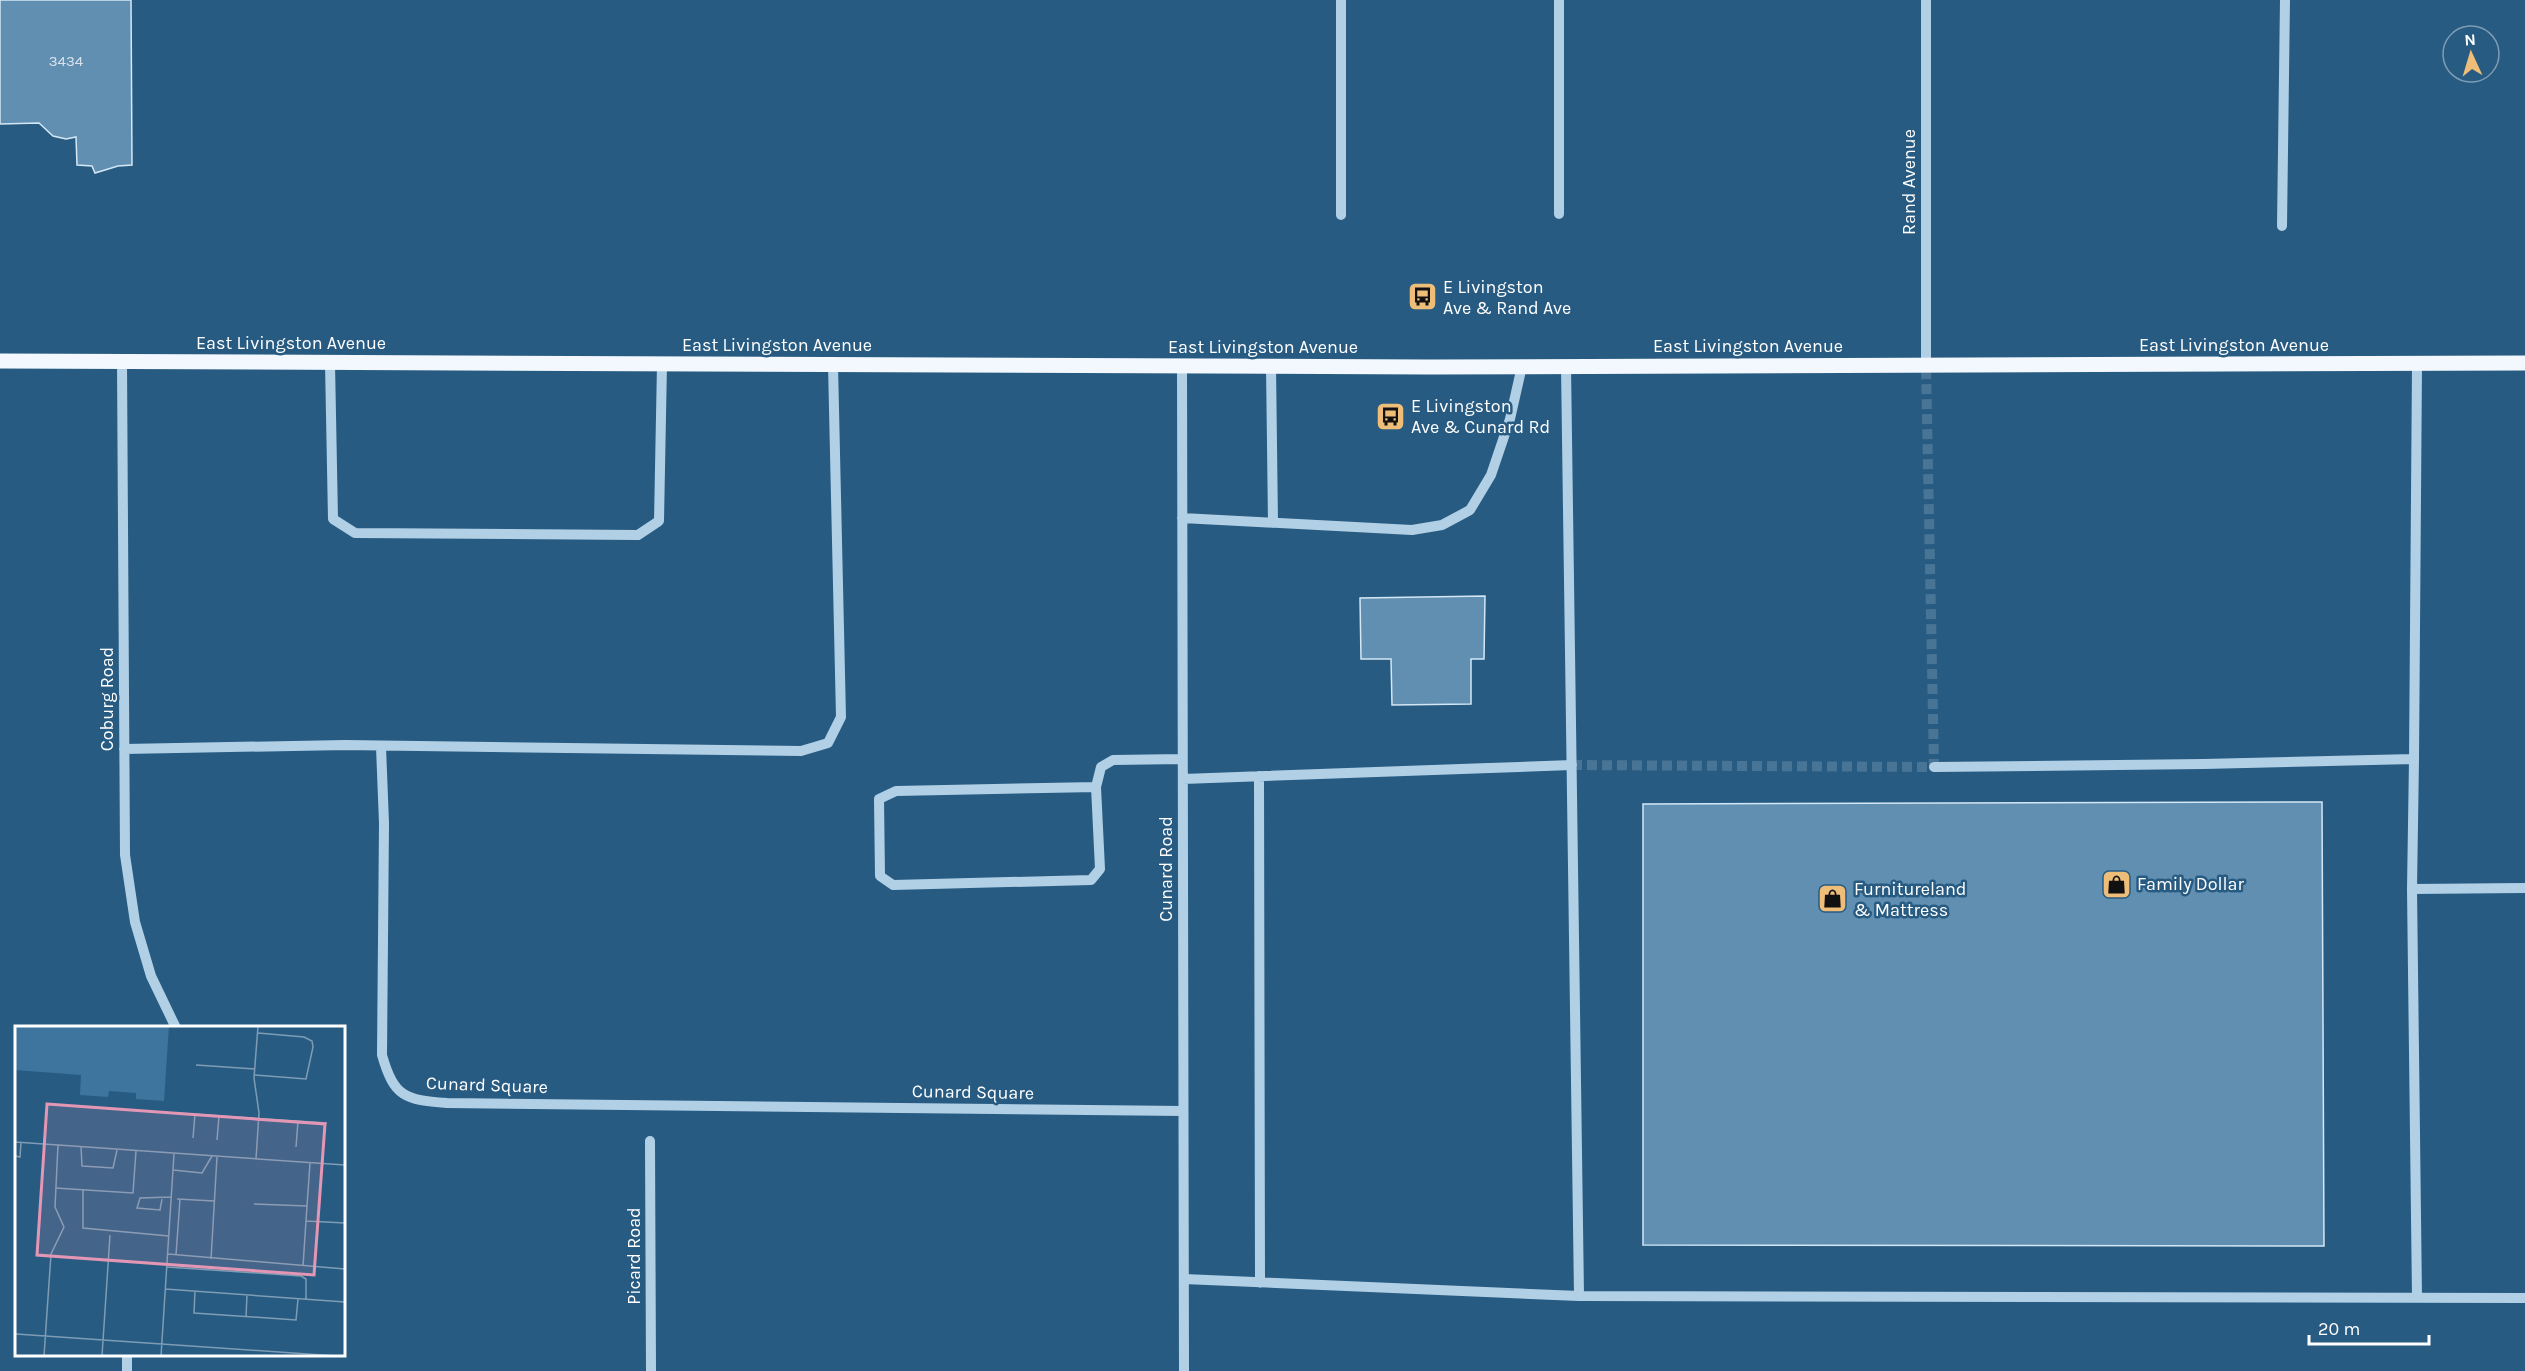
<svg xmlns="http://www.w3.org/2000/svg" width="2525" height="1371" viewBox="0 0 2525 1371" font-family="Karla,sans-serif">
	<rect width="100%" height="100%" fill="#285b82"/>
	<path fill="#618fb2" stroke="#d4e7f5" stroke-width="1.5" d="M 0,0 L 131,0 L 132,165 L 118,166 L 95,173 L 92,166 L 77,165 L 76,137 L 66,139 L 53,136 L 39,123 L 0,124 Z
		M 1485,596 L 1484,659 L 1471,659 L 1471,704 L 1392,705 L 1391,659 L 1361,659 L 1360,598 Z
		M 2322,802 L 2324,1246 L 1643,1245 L 1643,804 Z"/>
	<g fill="none" stroke-linecap="round" stroke-linejoin="round">
		<path stroke="#487495" stroke-width="10" stroke-dasharray="10 5" stroke-linecap="butt" d="M 1572,765 L 1934,767 L 1926,365"/>
		<path stroke="#b1d0e6" stroke-width="10" d="M 1341,0 L 1341,215
			M 1559,0 L 1559,214
			M 2282,226 L 2285,0
			M 122,362 L 125,855 L 135,922 L 151,976 L 176,1028
			M 330,363 L 333,519 L 355,533 L 638,535 L 659,521 L 662,364
			M 1926,365 L 1926,0
			M 1182,366 L 1184,1371
			M 1271,366 L 1273,523
			M 1566,366 L 1579,1296
			M 1182,518 L 1412,530 L 1442,525 L 1470,510 L 1491,475 L 1510,419 L 1522,366
			M 381,747 L 384,823 L 382,1055 C 394,1097 405,1100 447,1103 L 1183,1111
			M 124,749 L 345,745 L 801,751 L 828,743 L 841,717 L 833,365
			M 2414,759 L 2412,889 L 2417,1298
			M 1934,767 L 2203,764 L 2414,759 L 2417,364
			M 1259,776 L 1260,1283
			M 1183,779 L 1572,765
			M 1096,787 L 896,791 L 879,799 L 880,876 L 893,885 L 1091,880 L 1100,869 L 1096,787 L 1101,767 L 1113,760 L 1182,759
			M 2412,889 L 2525,888
			M 650,1141 L 651,1371
			M 1184,1279 L 1579,1296 L 2525,1298
			M 127,1371 L 127,1354"/>
		<path stroke="#f2f8fd" stroke-width="15" d="M 0,361 L 1429,367 L 2525,363"/>
	</g>
	<defs>
		<symbol id="bus-square" viewBox="-11 -11 22 22"><rect x="-9" y="-9" width="18" height="18" rx="4" fill="#eebd78" stroke="#285b82"/><path d="M-5-6H5V4H4V6H2V4H-2V6H-4V4H-5ZM-3.5-4V0h7V-4ZM-3.5 1.2v1.5H-2V1.2ZM2 1.2v1.5H3.5V1.2Z" fill="#111"/></symbol>
		<symbol id="shop-square" viewBox="-11 -11 22 22"><rect x="-9" y="-9" width="18" height="18" rx="4" fill="#eebd78" stroke="#285b82"/><path d="M-5-2.5h2.3a2.7 3.5 0 0 1 5.4 0H5L5.5 6h-11ZM-1.5-2.5h3a1.5 2.3 0 0 0-3 0Z" fill="#111"/></symbol>
	</defs>
	<g fill-rule="evenodd">
		<use href="#bus-square" x="1406" y="280" width="33" height="33"/>
		<use href="#bus-square" x="1374" y="400" width="33" height="33"/>
		<use href="#shop-square" x="2100" y="868" width="33" height="33"/>
		<use href="#shop-square" x="1816" y="882" width="33" height="33"/>
	</g>
	<g text-anchor="middle" stroke-width="5" stroke-linejoin="round" paint-order="stroke">
		<g font-size="15" fill="#d8e3ec">
			<text x="66" y="66">3434</text>
		</g>
		<g font-size="18" fill="#fff" stroke="#285b82">
			<text transform="translate(1909 182) rotate(-90)" y="6">Rand Avenue</text>
			<text x="291" y="349">East Livingston Avenue</text>
			<text x="777" y="351">East Livingston Avenue</text>
			<text x="2234" y="351">East Livingston Avenue</text>
			<text x="1748" y="352">East Livingston Avenue</text>
			<text x="1263" y="353">East Livingston Avenue</text>
			<text transform="translate(107 699) rotate(-90)" y="6">Coburg Road</text>
			<text transform="translate(1166 869) rotate(-90)" y="6">Cunard Road</text>
			<text transform="translate(487 1085) rotate(2)" y="6">Cunard Square</text>
			<text transform="translate(973 1092) rotate(1)" y="6">Cunard Square</text>
			<text transform="translate(634 1256) rotate(-90)" y="6">Picard Road</text>
		</g>
		<g font-size="18" fill="#fff" stroke="#285b82" text-anchor="start">
			<text x="1443" y="293">E Livingston<tspan x="1443" dy="21">Ave &amp; Rand Ave</tspan></text>
			<text x="1411" y="412">E Livingston<tspan x="1411" dy="21">Ave &amp; Cunard Rd</tspan></text>
			<text x="2137" y="890">Family Dollar</text>
			<text x="1854" y="895">Furnitureland<tspan x="1854" dy="21">&amp; Mattress</tspan></text>
		</g>
	</g>
	<g transform="translate(15 1026)">
		<rect width="330" height="330" fill="#285b82"/>
		<path d="M 0,0 L 154,0 L 149,75 L 121,73 L 121,67 L 94,65 L 93,71 L 65,69 L 66,49 L 0,44 Z" fill="#3d759f"/>
		<path fill="none" stroke="#7e9db4" stroke-width="1.5" d="M 181,39 L 240,43M 240,49 L 291,53 L 298,21 L 297,15 L 289,11 L 243,7M 330,83 L 330,127M 162,87 L 312,97M 178,112 L 180,88M 202,114 L 204,90M 0,116 L 330,139M 66,121 L 67,140 L 98,142 L 102,124M 281,121 L 283,95M 0,130 L 5,131 L 6,116M 241,133 L 244,87 L 239,52 L 243,0M 158,144 L 187,147 L 197,130M 40,162 L 118,167 L 121,125M 68,163 L 68,202 L 154,210M 147,173 L 145,184 L 122,182 L 125,172 L 156,171M 162,173 L 199,175M 239,178 L 292,180 L 295,137M 291,195 L 330,197M 153,228 L 330,243M 161,229 L 165,173M 196,233 L 202,131M 288,240 L 292,180M 152,241 L 286,250 L 291,253 L 291,273M 150,263 L 330,276M 180,265 L 179,287 L 267,293 L 281,294 L 283,273M 231,291 L 232,269M 1,308 L 321,330M 29,330 L 36,228 L 49,201 L 40,181 L 43,119M 87,330 L 95,209M 146,330 L 159,128"/>
		<path fill="#e497b5" fill-opacity="0.15" stroke="#e497b5" stroke-width="3" d="M 32,78 L 310,98 L 299,249 L 22,229 Z"/>
		<rect width="330" height="330" fill="none" stroke="#fff" stroke-width="3"/>
	</g>
	<g transform="translate(2471 54) rotate(356)"><circle r="28" fill="#285b82" stroke="#7e9db4" stroke-width="1.5"/>
	<path d="M0-4.5L10 22L0 15L-10 22Z" fill="#eebd78"/>
	<text y="-9" font-size="16" font-weight="bold" text-anchor="middle" fill="#ffffff">N</text>
	</g>
	<path d="M2309 1335v9h120v-9" fill="none" stroke="#ffffff" stroke-width="3"/>
	<text x="2318" y="1335" font-size="18" fill="#ffffff" stroke="#285b82" stroke-width="4.5" paint-order="stroke">20 m</text>
</svg>
